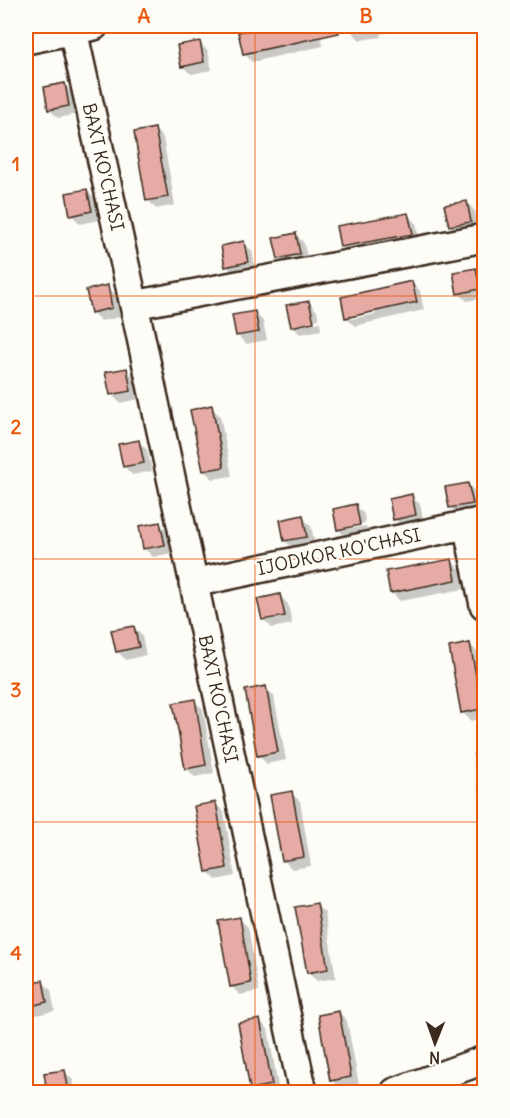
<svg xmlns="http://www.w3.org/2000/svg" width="510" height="1118" viewBox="0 0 510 1118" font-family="Delius,sans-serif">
	<rect width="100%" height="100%" fill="#fdfcf7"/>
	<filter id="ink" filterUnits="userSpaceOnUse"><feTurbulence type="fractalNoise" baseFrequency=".0167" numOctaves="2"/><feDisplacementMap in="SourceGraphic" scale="12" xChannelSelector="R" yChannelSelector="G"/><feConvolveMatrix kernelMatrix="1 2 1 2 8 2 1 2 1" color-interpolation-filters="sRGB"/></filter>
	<g filter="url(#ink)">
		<path fill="#0003" fill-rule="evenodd" d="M 276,26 L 318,26 L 323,46 L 252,62 L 244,53 L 240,33 Z
			M 350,26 L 426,26 L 380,34 L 381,37 L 360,40 L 352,32 Z
			M 199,42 L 208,51 L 212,70 L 191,74 L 182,66 Z
			M 64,84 L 73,93 L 77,114 L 58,118 L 49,109 Z
			M 155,130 L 163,138 L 175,205 L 156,209 L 148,200 Z
			M 87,190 L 95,199 L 99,220 L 80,224 L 72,215 Z
			M 467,202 L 475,211 L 479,230 L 459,234 L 450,226 Z
			M 408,215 L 416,223 L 420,243 L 350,255 L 342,247 Z
			M 296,235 L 304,243 L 308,263 L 288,267 L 279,258 Z
			M 243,242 L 252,251 L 256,271 L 235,275 L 227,266 Z
			M 475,269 L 484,278 L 484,298 L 467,301 L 458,293 Z
			M 412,282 L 420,291 L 424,310 L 355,326 L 346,318 L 343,298 ZM 375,311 L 376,314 L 351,319 L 351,316 Z
			M 107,287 L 116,295 L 120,317 L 101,321 L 92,312 Z
			M 309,302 L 317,311 L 319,319 L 296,324 L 296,327 L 320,322 L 321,330 L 300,334 L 292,326 Z
			M 254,312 L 263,321 L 267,340 L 246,344 L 238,336 Z
			M 126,370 L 135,378 L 139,399 L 120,403 L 111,394 Z
			M 211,407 L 220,416 L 232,476 L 213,479 L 204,471 Z
			M 139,442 L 147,450 L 152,471 L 132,475 L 124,466 Z
			M 468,484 L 476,493 L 480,512 L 459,516 L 451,508 L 447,488 Z
			M 411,496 L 420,504 L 424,523 L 403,528 L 395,519 Z
			M 355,506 L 364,514 L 365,523 L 343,527 L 343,530 L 366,526 L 368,533 L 347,538 L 338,529 Z
			M 302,517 L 311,526 L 315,545 L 294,549 L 285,541 Z
			M 160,524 L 168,532 L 172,553 L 153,557 L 145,549 Z
			M 451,561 L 460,569 L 464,589 L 400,601 L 391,592 Z
			M 280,596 L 288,604 L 292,624 L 272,628 L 263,619 Z
			M 134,627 L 142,636 L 146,655 L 126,660 L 117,651 Z
			M 470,644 L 478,653 L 484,687 L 484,718 L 471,721 L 462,712 Z
			M 266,688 L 274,696 L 286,760 L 267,764 L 258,755 Z
			M 194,701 L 203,709 L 214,773 L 195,777 L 186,768 Z
			M 484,751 L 484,818 L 472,753 Z
			M 291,793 L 300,801 L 311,866 L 292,869 L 284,861 L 272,796 Z
			M 215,803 L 224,812 L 235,876 L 216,880 L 207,871 Z
			M 26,865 L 35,918 L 26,920 Z
			M 316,905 L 325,913 L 336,978 L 317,981 L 308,973 Z
			M 239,919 L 248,927 L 259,991 L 240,995 L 232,987 Z
			M 42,981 L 51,990 L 55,1011 L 36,1015 L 27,1006 L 26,984 Z
			M 339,1012 L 347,1021 L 359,1085 L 340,1088 L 331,1080 Z
			M 259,1020 L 268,1029 L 279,1092 L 256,1092 L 252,1088 Z
			M 64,1071 L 73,1080 L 75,1092 L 48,1092 L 45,1075 Z"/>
		<path fill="#e5aba4" stroke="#3b2a1e" stroke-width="1.5" d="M 272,26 L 338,26 L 339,33 L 243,54 L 238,32 Z
			M 200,41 L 204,62 L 181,67 L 177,45 Z
			M 65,83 L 69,106 L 48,110 L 44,87 Z
			M 155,128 L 168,197 L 146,201 L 134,132 Z
			M 87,189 L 92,211 L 70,216 L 66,193 Z
			M 467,201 L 471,222 L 449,226 L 444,205 Z
			M 408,213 L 413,234 L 340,247 L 336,226 Z
			M 296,233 L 300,254 L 278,259 L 273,238 Z
			M 244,241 L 248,262 L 225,267 L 221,246 Z
			M 476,268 L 480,289 L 457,294 L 453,272 Z
			M 412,281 L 417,302 L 345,318 L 341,297 Z
			M 108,285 L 112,308 L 91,313 L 86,290 Z
			M 309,301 L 314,322 L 291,327 L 286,305 Z
			M 255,311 L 259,332 L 236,336 L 232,315 Z
			M 127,368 L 131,391 L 110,395 L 105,372 Z
			M 212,405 L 224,467 L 203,471 L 190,410 Z
			M 139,440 L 144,463 L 123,467 L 118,444 Z
			M 468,483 L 473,504 L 449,508 L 445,487 Z
			M 412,494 L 416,515 L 393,520 L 389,499 Z
			M 356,504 L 360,525 L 337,530 L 333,509 Z
			M 303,515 L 307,537 L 284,541 L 280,520 Z
			M 160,522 L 165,545 L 143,549 L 139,526 Z
			M 452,559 L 456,580 L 390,593 L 386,571 Z
			M 280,594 L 285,616 L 262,620 L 257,599 Z
			M 134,626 L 139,647 L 116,652 L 111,630 Z
			M 470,643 L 482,709 L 461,713 L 449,647 Z
			M 266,686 L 278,752 L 257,756 L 245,690 Z
			M 195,699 L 206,765 L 185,769 L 173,703 Z
			M 292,791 L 304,857 L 282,861 L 270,795 Z
			M 216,802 L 227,868 L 206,872 L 194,806 Z
			M 317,903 L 328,969 L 307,973 L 295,907 Z
			M 240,917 L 251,983 L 230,987 L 218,921 Z
			M 43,980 L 47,1002 L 26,1007 L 26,983 Z
			M 339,1011 L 351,1077 L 330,1081 L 318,1015 Z
			M 260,1019 L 272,1085 L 250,1089 L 238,1023 Z
			M 65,1070 L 69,1092 L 47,1092 L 44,1073 Z"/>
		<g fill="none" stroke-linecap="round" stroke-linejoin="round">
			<defs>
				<path id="minor" d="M 72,26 L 134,305 L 303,1092
					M 26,40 L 94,26
					M 134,305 L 484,238
					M 467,524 L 484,605
					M 193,583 L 484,521
					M 395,1092 L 484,1060"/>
			</defs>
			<use href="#minor" stroke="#3b2a1e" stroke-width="32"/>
			<use href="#minor" stroke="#fdfcf7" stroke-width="27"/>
		</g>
	</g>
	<path fill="none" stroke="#e8590c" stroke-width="1.5" stroke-opacity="0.55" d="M 255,26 L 255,1092M 26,296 L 484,296M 26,559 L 484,559M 26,822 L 484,822"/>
	<g text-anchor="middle" stroke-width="4.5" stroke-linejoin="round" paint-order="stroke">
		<g font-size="18" fill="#3b2a1e" stroke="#fdfcf7">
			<text transform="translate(103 167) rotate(77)" y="6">BAXT KO'CHASI</text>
			<text transform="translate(339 552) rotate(-12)" y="6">IJODKOR KO'CHASI</text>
			<text transform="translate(218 699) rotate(78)" y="6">BAXT KO'CHASI</text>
		</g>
	</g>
	<rect width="510" height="1118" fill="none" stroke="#fdfcf7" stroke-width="66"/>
	<g transform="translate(435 1043) rotate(181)" stroke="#fdfcf7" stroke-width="4.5" paint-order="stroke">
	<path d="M0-4.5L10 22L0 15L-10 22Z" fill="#3b2a1e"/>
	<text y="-9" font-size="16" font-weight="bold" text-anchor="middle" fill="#3b2a1e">N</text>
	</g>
	<rect x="33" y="33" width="444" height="1052" fill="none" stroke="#e8590c" stroke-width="2"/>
	<g font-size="20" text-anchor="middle" font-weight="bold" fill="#e8590c">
		<text x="144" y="23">A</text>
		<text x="366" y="23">B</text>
		<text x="16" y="171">1</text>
		<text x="16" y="434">2</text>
		<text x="16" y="697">3</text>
		<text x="16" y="960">4</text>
	</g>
</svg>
